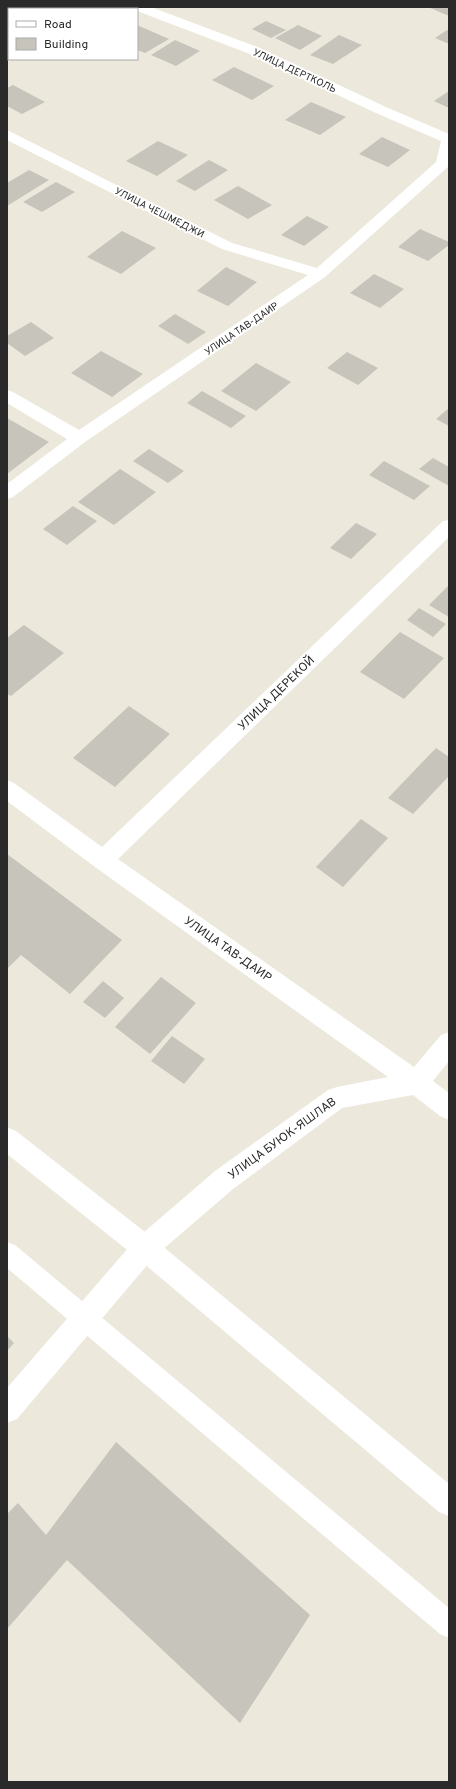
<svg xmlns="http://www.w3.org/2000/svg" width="456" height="1789" viewBox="0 0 456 1789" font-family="Overpass,sans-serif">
	<rect width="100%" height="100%" fill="#ece8dc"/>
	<path fill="#c7c4bb" d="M 32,7 L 78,7 L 74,9 L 36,9 Z
		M 428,7 L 449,7 L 449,16 Z
		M 266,21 L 286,30 L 271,38 L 252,29 Z
		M 137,25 L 169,39 L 145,53 L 137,50 Z
		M 298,25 L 322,36 L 300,50 L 275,38 Z
		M 447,30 L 449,31 L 449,44 L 435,38 Z
		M 339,35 L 362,45 L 333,64 L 310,55 Z
		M 175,40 L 200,51 L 176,66 L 151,55 Z
		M 234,67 L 274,86 L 252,100 L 212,80 Z
		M 13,85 L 45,102 L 22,114 L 7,106 L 7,88 Z
		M 449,91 L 449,108 L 434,101 Z
		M 311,102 L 346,117 L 320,135 L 285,120 Z
		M 382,137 L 410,150 L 388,167 L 359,154 Z
		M 158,141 L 188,155 L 157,176 L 126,161 Z
		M 209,160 L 228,170 L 195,191 L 176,181 Z
		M 29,170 L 49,180 L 7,206 L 7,183 Z
		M 56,182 L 75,192 L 42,212 L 23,202 Z
		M 238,186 L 272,205 L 248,219 L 214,200 Z
		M 307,216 L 329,227 L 304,246 L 281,235 Z
		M 420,229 L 449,242 L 449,245 L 428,261 L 398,247 Z
		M 122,231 L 156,248 L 121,274 L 87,257 Z
		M 226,267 L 257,282 L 228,306 L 197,291 Z
		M 374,274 L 404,289 L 380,308 L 350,293 Z
		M 175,314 L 206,332 L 188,344 L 158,326 Z
		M 31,322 L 54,338 L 25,356 L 7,343 L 7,336 Z
		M 101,351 L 143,374 L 112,397 L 71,373 Z
		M 347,352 L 378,368 L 358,385 L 327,368 Z
		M 256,363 L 291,382 L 256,411 L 221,391 Z
		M 202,391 L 246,416 L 231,428 L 187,403 Z
		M 449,408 L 449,426 L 436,419 Z
		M 7,418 L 49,442 L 7,474 Z
		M 149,449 L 184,471 L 168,483 L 133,461 Z
		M 433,458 L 449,467 L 449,486 L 419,469 Z
		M 384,461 L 430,486 L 414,500 L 369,475 Z
		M 120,469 L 156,492 L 114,525 L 78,502 Z
		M 73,506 L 97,521 L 67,545 L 43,529 Z
		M 356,523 L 377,534 L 351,559 L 330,548 Z
		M 449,585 L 449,617 L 429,605 Z
		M 419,608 L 446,624 L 433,637 L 407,620 Z
		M 24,625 L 64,653 L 11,696 L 7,694 L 7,638 Z
		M 400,632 L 444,658 L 404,699 L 360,672 Z
		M 129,706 L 170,734 L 115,787 L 73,758 Z
		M 436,748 L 449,757 L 449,776 L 413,814 L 388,798 Z
		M 361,819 L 388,838 L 343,887 L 316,867 Z
		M 7,854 L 122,940 L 70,994 L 21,955 L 7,969 Z
		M 161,977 L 196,1003 L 150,1054 L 115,1027 Z
		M 103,981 L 124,998 L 105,1018 L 83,1002 Z
		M 172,1036 L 205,1059 L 184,1084 L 151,1061 Z
		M 7,1336 L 14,1343 L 7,1351 Z
		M 116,1442 L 310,1615 L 240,1723 L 67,1560 L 7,1629 L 7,1514 L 18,1503 L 46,1535 Z"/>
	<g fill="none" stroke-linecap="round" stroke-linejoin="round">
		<path fill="#fff" fill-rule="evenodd" d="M 7,1242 L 15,1245 L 449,1608 L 449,1638 L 440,1634 L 7,1268 Z"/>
		<path fill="#fff" fill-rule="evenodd" d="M 133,7 L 151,7 L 260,48 L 386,107 L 449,134 L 449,166 L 325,277 L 85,442 L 13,497 L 7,499 L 7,484 L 67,439 L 7,403 L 7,390 L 13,392 L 79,430 L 308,275 L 222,249 L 7,140 L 7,130 L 232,243 L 317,268 L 436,162 L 441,141 L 376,113 L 250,54 L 137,11 L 137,9 Z
			M 449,520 L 449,537 L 118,859 L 414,1067 L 441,1035 L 449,1032 L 449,1061 L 433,1081 L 449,1093 L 449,1120 L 440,1116 L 413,1095 L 342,1108 L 233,1189 L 154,1257 L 17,1419 L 7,1423 L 7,1388 L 136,1239 L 215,1171 L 328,1090 L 337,1087 L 388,1077 L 95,867 L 7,801 L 7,780 L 14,783 L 102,847 L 443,521 Z"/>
		<path fill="#fff" fill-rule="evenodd" d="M 7,1127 L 16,1131 L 154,1239 L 449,1484 L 449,1516 L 439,1512 L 136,1257 L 7,1154 Z"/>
	</g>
	<g text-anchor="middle" stroke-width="4" stroke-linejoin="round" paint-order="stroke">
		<g font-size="10" fill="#2a2a2a" stroke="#fff">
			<text transform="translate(295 70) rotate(25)" y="4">УЛИЦА ДЕРТКОЛЬ</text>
			<text transform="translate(160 212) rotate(27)" y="4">УЛИЦА ЧЕШМЕДЖИ</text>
			<text transform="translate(241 328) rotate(-34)" y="4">УЛИЦА ТАВ-ДАИР</text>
		</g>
		<g font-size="12" fill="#2a2a2a" stroke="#fff">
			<text transform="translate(276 693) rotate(-44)" y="4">УЛИЦА ДЕРЕКОЙ</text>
			<text transform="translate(228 949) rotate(35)" y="4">УЛИЦА ТАВ-ДАИР</text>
			<text transform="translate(282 1138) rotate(-36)" y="4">УЛИЦА БУЮК-ЯШЛАВ</text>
		</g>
	</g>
	<rect width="456" height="1789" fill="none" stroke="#2a2a2a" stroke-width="16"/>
	<rect x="8" y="8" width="130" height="52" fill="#ffffff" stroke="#aaaaaa"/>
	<rect x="16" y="21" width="20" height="6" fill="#ffffff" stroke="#aaaaaa"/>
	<text x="44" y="28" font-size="12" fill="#2a2a2a">Road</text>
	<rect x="16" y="38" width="20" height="12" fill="#c7c4bb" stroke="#aaaaaa"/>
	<text x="44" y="48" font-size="12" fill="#2a2a2a">Building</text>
</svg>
